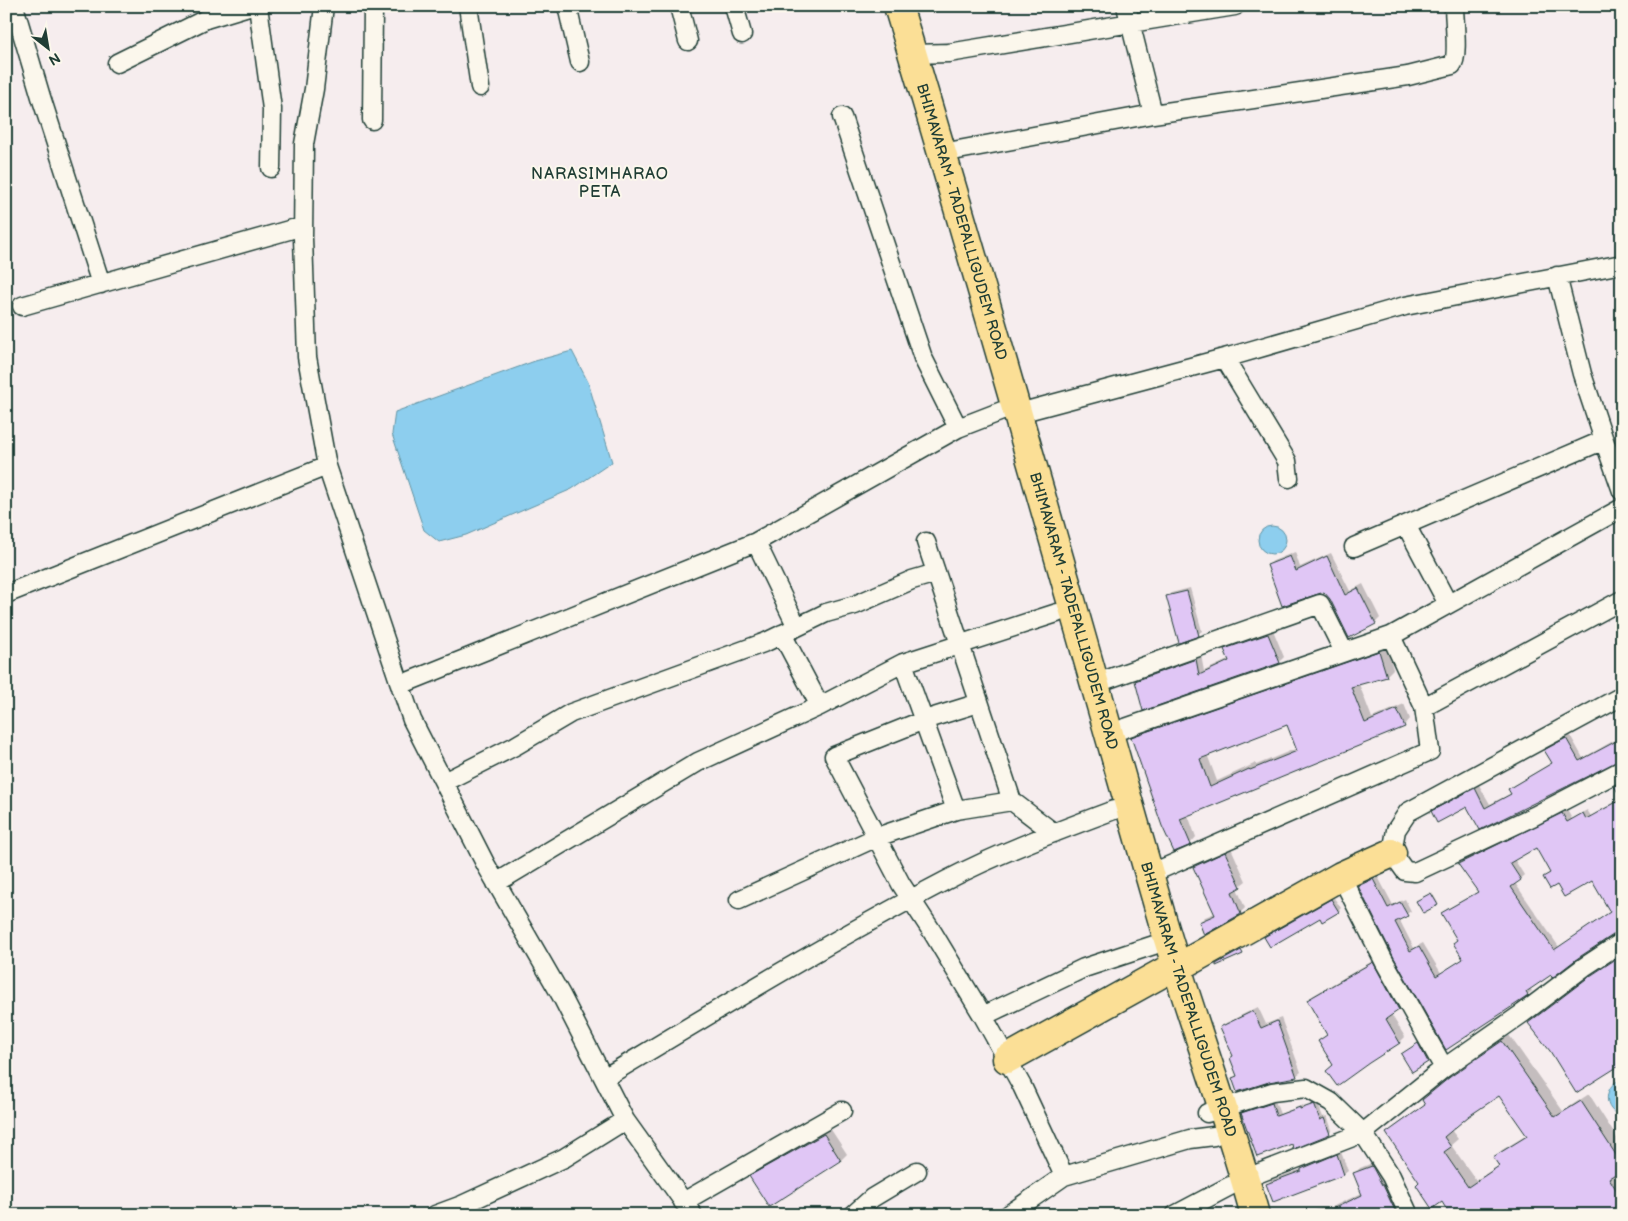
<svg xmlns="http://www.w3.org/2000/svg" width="1628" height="1221" viewBox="0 0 1628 1221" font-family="'Balsamiq Sans',sans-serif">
	<rect width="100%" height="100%" fill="#f6edee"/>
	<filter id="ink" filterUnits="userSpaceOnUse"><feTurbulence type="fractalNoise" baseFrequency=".02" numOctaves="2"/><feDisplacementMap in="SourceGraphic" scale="10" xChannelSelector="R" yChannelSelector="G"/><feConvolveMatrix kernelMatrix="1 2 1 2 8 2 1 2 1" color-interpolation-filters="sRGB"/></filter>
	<g filter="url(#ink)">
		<path fill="#8dceee" stroke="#6194a4" d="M 572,351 L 588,382 L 612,462 L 572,489 L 466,535 L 439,542 L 424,530 L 392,434 L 395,412 L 535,361 Z
			M1258 540a14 14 0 1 1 28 0a14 14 0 1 1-28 0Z
			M 1622,1079 L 1622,1116 C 1602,1111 1603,1085 1622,1079 Z"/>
		<path fill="#0003" fill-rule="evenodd" d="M 1295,552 L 1300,567 L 1331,553 L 1350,591 L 1363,584 L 1380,618 L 1375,623 L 1331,599 L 1324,591 L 1268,565 L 1273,561 Z
			M 1190,588 L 1202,631 L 1198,634 L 1167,597 L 1171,593 Z
			M 1273,630 L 1284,657 L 1279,662 L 1144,709 L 1136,681 L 1141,676 L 1201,655 L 1204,671 L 1230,659 L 1225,650 L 1230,645 Z
			M 1386,646 L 1393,669 L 1386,676 L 1359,684 L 1372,718 L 1404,704 L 1410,719 L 1404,726 L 1266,781 L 1188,815 L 1196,837 L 1190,844 L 1132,738 L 1139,731 ZM 1287,723 L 1297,748 L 1256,765 L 1256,763 L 1217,781 L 1207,754 Z
			M 1570,735 L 1583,758 L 1622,736 L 1622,758 L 1480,828 L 1467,805 L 1433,812 L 1437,808 L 1479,785 L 1490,804 L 1512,793 L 1510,789 L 1514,785 L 1553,762 L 1546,750 L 1550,746 Z
			M 1622,798 L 1622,859 L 1613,866 L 1616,932 L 1552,976 L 1551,974 L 1530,988 L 1532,991 L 1527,995 L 1446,1048 L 1359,886 L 1363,882 L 1377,875 L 1393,905 L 1405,899 L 1411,911 L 1399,919 L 1414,948 L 1423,943 L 1441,973 L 1463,959 L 1458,939 L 1443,913 L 1447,909 L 1479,891 L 1460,864 L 1464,860 L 1567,810 L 1572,819 L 1587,810 L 1591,816 ZM 1536,847 L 1551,872 L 1545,877 L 1557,883 L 1593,879 L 1611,911 L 1559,947 L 1515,883 L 1524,875 L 1514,859 Z
			M 1231,848 L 1246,881 L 1237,888 L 1245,908 L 1240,913 L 1200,922 L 1205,917 L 1215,913 L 1194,867 L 1200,862 Z
			M 1432,893 L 1438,903 L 1437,904 L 1419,900 Z
			M 1334,898 L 1341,908 L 1338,911 L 1268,935 Z
			M 1622,955 L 1622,1063 L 1551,1051 L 1529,1023 L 1596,972 Z
			M 1378,958 L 1404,1004 L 1391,1014 L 1405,1037 L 1400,1042 L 1369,1062 L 1334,1065 L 1319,1041 L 1328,1034 L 1308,1000 L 1314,995 Z
			M 1258,1007 L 1266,1024 L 1281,1018 L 1301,1072 L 1296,1076 L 1234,1078 L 1238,1075 L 1234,1055 L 1222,1027 L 1226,1023 Z
			M 1509,1035 L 1563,1111 L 1589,1094 L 1622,1146 L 1622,1169 L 1616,1172 L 1622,1180 L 1622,1215 L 1442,1201 L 1421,1181 L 1387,1133 L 1395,1126 L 1426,1104 L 1423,1100 L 1430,1093 L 1459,1070 ZM 1499,1095 L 1527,1135 L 1502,1150 L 1495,1157 L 1500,1165 L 1476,1180 L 1451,1145 L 1458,1139 L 1451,1130 Z
			M 1422,1040 L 1431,1057 L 1412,1070 L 1402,1054 Z
			M 1275,1101 L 1280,1114 L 1303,1105 L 1304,1107 L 1317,1102 L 1323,1117 L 1327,1116 L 1332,1130 L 1329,1133 L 1292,1142 L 1242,1114 L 1245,1110 Z
			M 830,1128 L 847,1154 L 841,1160 L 770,1205 L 751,1176 L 757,1170 Z
			M 1341,1152 L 1348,1171 L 1344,1174 L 1268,1184 L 1271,1180 L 1302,1169 L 1306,1165 Z
			M 1377,1161 L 1401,1207 L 1396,1212 L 1391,1215 L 1302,1215 L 1322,1208 L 1323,1211 L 1362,1193 L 1355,1173 L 1360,1168 Z"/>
		<path fill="#e0c6f5" stroke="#1f3d34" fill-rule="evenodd" d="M 1290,556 L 1296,571 L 1327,556 L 1345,595 L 1358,588 L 1376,624 L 1349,638 L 1330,599 L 1324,592 L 1282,606 L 1267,565 Z
			M 1187,591 L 1199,636 L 1179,643 L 1166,596 Z
			M 1268,634 L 1280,663 L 1143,711 L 1135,681 L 1196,659 L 1199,675 L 1229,661 L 1224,649 Z
			M 1379,651 L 1387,677 L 1351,687 L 1365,723 L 1397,709 L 1405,727 L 1180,819 L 1191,845 L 1174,852 L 1162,826 L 1131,737 ZM 1287,725 L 1297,751 L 1250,770 L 1249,769 L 1210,787 L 1200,759 Z
			M 1566,738 L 1579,761 L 1622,738 L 1622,759 L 1480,830 L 1467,807 L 1437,823 L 1431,811 L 1475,788 L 1485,808 L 1511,794 L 1508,789 L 1552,763 L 1544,750 Z
			M 1622,782 L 1622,857 L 1618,859 L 1622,869 L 1622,931 L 1616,933 L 1578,958 L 1552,978 L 1551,975 L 1526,992 L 1528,996 L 1525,998 L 1446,1050 L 1393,956 L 1358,886 L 1373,879 L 1388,908 L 1400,902 L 1408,916 L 1395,922 L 1410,951 L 1419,946 L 1436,976 L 1463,959 L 1453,943 L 1457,940 L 1441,913 L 1478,892 L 1458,864 L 1562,813 L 1567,822 L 1583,813 L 1586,819 L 1622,799 L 1614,786 ZM 1536,848 L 1550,873 L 1543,877 L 1550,889 L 1557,885 L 1564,897 L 1592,881 L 1610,912 L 1554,950 L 1511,887 L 1521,880 L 1510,863 Z
			M 1225,852 L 1241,887 L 1232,892 L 1241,914 L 1204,935 L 1199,922 L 1215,915 L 1193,867 Z
			M 1431,893 L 1438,905 L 1423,913 L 1416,901 Z
			M 1331,899 L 1339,912 L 1322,922 L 1320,918 L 1270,947 L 1264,937 Z
			M 1241,950 L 1243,954 L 1216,966 L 1216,964 Z
			M 1622,955 L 1622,1064 L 1576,1093 L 1550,1051 L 1528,1023 L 1590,976 Z
			M 1373,962 L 1399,1010 L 1386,1019 L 1400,1043 L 1369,1063 L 1337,1086 L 1326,1071 L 1333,1065 L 1318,1041 L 1327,1035 L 1307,1000 Z
			M 1253,1011 L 1261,1028 L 1277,1021 L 1297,1077 L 1269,1082 L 1237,1092 L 1232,1078 L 1237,1076 L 1230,1058 L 1233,1056 L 1220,1027 Z
			M 1502,1041 L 1555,1117 L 1581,1101 L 1622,1164 L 1622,1170 L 1609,1178 L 1622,1199 L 1622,1215 L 1450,1215 L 1442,1202 L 1432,1209 L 1416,1185 L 1419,1182 L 1386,1133 L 1425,1105 L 1422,1100 L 1450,1077 ZM 1499,1096 L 1527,1136 L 1493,1157 L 1499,1166 L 1468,1187 L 1444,1152 L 1451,1147 L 1444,1137 L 1469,1116 Z
			M 1418,1043 L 1428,1062 L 1412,1072 L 1401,1054 Z
			M 1272,1103 L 1276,1116 L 1300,1107 L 1300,1109 L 1314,1104 L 1320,1120 L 1324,1118 L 1330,1134 L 1293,1149 L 1292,1144 L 1257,1157 L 1241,1113 Z
			M 824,1134 L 841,1161 L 769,1207 L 749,1176 Z
			M 1337,1154 L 1344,1175 L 1273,1202 L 1266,1184 L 1301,1171 L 1301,1169 Z
			M 1372,1166 L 1382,1185 L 1383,1185 L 1397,1215 L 1320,1215 L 1362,1195 L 1353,1173 Z"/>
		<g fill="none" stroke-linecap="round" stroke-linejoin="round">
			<defs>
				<path id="street" d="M 14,6 L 41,97 L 101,284
					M 258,6 L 272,109 L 271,168
					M 324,6 L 314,89 L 304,144 L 303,238 L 307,357 L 327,466 L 412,720 L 486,865 L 561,995 L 625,1120 L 693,1215
					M 468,6 L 480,87
					M 567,6 L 580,62
					M 679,6 L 688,41
					M 734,6 L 742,34
					M 1126,6 L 1153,114
					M 913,54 L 949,53 L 1235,6
					M 117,63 L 206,19 L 249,6
					M 842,117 L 923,358 L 958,428
					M 372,120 L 373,6
					M 942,153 L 1153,114 L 1408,76 L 1452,65 C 1459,57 1454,19 1454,6
					M 1557,276 L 1582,374 L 1604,440
					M 22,306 L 303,226
					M 1019,413 L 1232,356
					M 1289,478 L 1287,461 L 1227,362 L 1232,356 L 1405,306 L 1622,264
					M 1406,525 L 1448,604
					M 756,542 L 797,627
					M 926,542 L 1012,801
					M 1354,547 L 1604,440 L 1622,491
					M 6,594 L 327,466
					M 782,634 L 820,706
					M 903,663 L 956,810
					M 1094,684 L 1320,604 L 1344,652
					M 400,685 L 756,542 L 958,428 L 1002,411
					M 1622,696 L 1408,812 L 1396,830 L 1392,853 L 1405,871 L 1415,872 L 1534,816 L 1622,770
					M 979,703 L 924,720 L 834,756 L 901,884 L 933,933 L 983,1016 L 1022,1086 L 1064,1176
					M 1424,707 L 1622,600
					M 1108,734 L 1391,636 L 1622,508
					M 444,782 L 515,746 L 571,713 L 766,642 L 826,613 L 855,605 L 912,580 L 936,573
					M 1150,874 L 1430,751 L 1424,707 L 1391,636
					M 1341,876 L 1384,961 L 1444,1068
					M 496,883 L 698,762 L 820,706 L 903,663 L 1057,613
					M 739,900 L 877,837 L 956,810 L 1012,801 L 1054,833
					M 983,1016 L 1084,968 L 1154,945
					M 604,1078 C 717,1010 830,941 947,880 C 1001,852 1058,831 1114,810
					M 1207,1113 L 1272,1092 L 1306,1088 L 1331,1102 L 1363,1133 L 1391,1176 L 1409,1215
					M 1244,1179 L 1363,1133 L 1444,1068 L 1523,1013 L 1584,967 L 1622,942
					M 683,1202 L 842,1111
					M 435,1215 L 462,1205 L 564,1158 L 625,1120
					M 853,1215 L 872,1198 L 917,1171
					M 1008,1215 L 1064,1176 L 1190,1139 L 1214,1136
					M 1175,1215 L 1230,1186"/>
				<g id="primary">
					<path id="s1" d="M 898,6 C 990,309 1074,614 1162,919 C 1191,1018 1228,1115 1255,1215"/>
					<path d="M 1007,1059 L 1162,973 L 1177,968 L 1341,876 L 1392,853"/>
				</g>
			</defs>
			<use href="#street" stroke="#1f3d34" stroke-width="21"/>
			<use href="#primary" stroke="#1f3d34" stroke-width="31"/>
			<use href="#street" stroke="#fbf7ec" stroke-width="18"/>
			<use href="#primary" stroke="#fbdf96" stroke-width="28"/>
		</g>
	</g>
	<g text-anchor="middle" stroke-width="4" stroke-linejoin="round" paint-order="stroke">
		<g font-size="15" fill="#1f3d34" stroke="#fbf7ec">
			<text dy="5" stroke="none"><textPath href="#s1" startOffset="225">BHIMAVARAM - TADEPALLIGUDEM ROAD</textPath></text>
			<text dy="5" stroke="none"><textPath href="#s1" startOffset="630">BHIMAVARAM - TADEPALLIGUDEM ROAD</textPath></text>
			<text dy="5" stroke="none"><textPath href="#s1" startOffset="1035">BHIMAVARAM - TADEPALLIGUDEM ROAD</textPath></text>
		</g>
		<g font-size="16" letter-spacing="1" fill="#1f3d34" stroke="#fbf7ec">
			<text x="600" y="179">NARASIMHARAO<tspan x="600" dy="18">PETA</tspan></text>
		</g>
	</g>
	<rect width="1628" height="1221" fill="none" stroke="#fbf7ec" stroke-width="25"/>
	<rect x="12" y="12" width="1603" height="1196" fill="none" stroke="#1f3d34" stroke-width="2" filter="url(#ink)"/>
	<g transform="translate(48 48) rotate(149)" stroke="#fbf7ec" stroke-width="4" paint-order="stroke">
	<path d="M0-4L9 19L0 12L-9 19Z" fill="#1f3d34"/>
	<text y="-8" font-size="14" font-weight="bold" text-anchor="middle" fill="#1f3d34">N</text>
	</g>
</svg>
